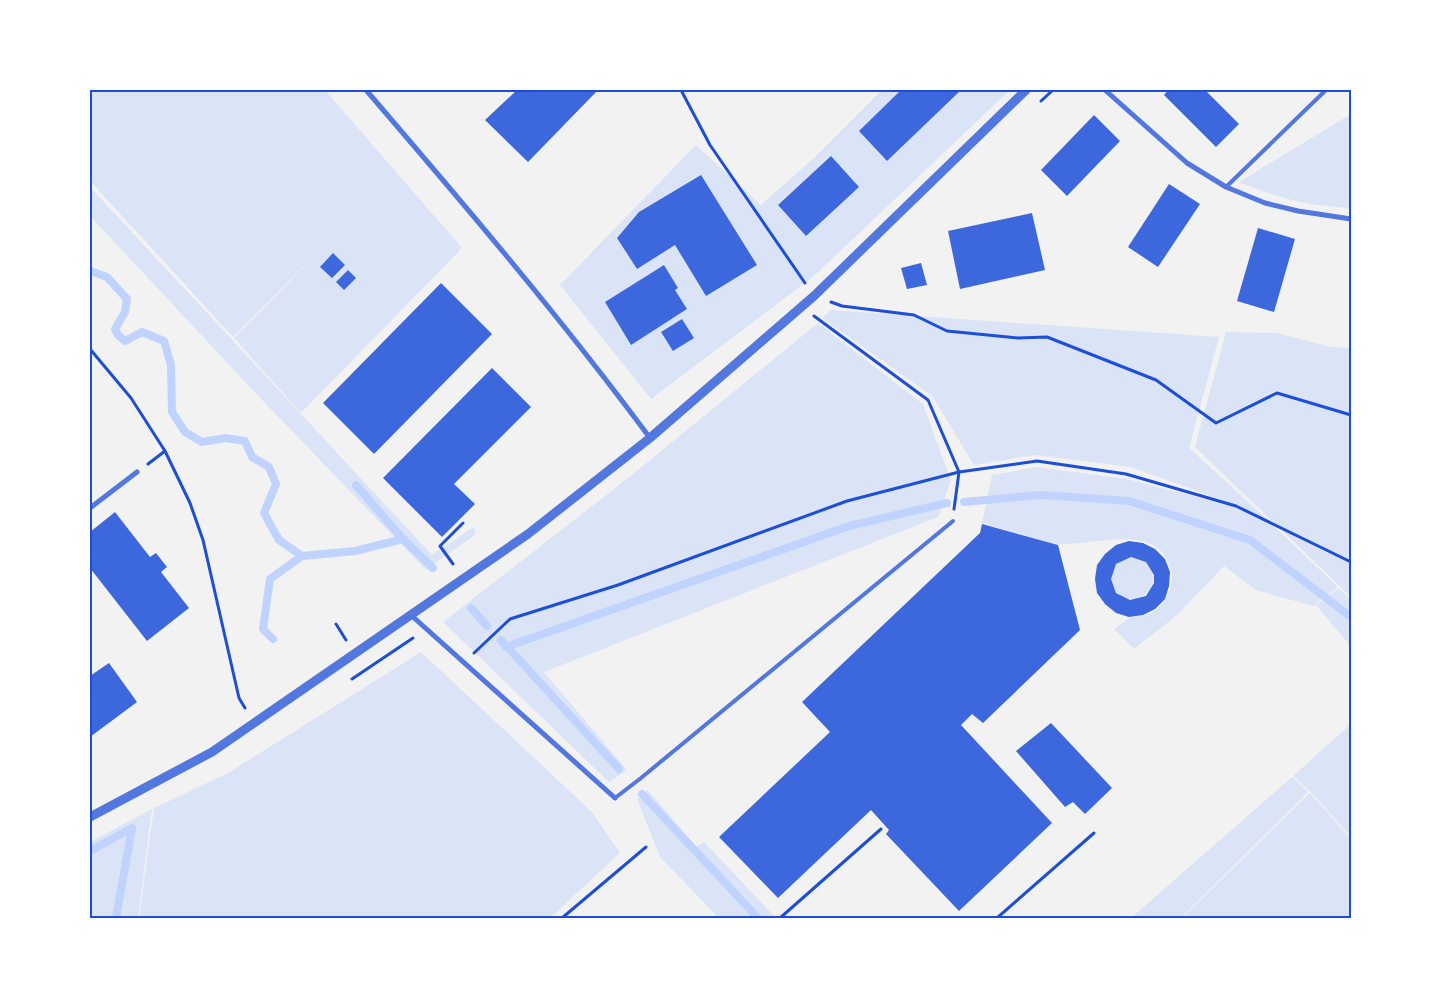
<svg xmlns="http://www.w3.org/2000/svg" width="1441" height="1008" viewBox="0 0 1441 1008" font-family="'Asap Condensed',sans-serif">
	<rect width="100%" height="100%" fill="#f2f2f2"/>
	<path fill="#dbe4f7" d="M 90,90 L 325,90 L 462,248 L 301,413 L 234,338 L 342,228 L 233,337 L 90,181 Z
		M 882,90 L 1010,90 L 814,276 L 651,399 L 560,285 L 696,145 L 761,205 L 814,158 Z
		M 1351,114 L 1351,208 C 1307,206 1279,198 1239,182 Z
		M 90,187 L 432,555 L 473,527 L 476,534 L 426,570 L 263,401 L 90,216 Z
		M 831,310 L 1219,337 L 1189,448 L 1270,522 L 1236,505 L 1131,467 L 1035,455 L 974,465 L 932,396 L 822,318 Z
		M 818,323 L 923,404 L 951,481 L 938,517 L 544,672 L 627,770 L 609,782 L 443,622 L 628,478 Z
		M 1226,332 L 1277,333 L 1331,347 L 1351,348 L 1351,597 L 1195,447 Z
		M 1037,467 L 1127,479 L 1235,507 L 1276,528 L 1338,587 L 1313,606 L 1256,590 L 1224,566 L 1176,616 L 1134,649 L 1114,629 C 1119,626 1125,620 1130,618 C 1140,615 1150,616 1158,608 C 1168,599 1174,584 1171,570 C 1159,521 1095,546 1060,544 C 1040,542 1003,529 982,523 L 992,475 Z
		M1111 578a21 21 0 1 1 42 0a21 21 0 1 1-42 0Z
		M 1339,588 L 1351,600 L 1351,647 L 1316,605 Z
		M 421,652 L 592,812 L 620,853 L 550,918 L 139,918 L 154,808 L 228,773 Z
		M 1351,724 L 1351,837 L 1311,792 L 1293,776 Z
		M 1292,777 L 1308,792 L 1181,918 L 1131,918 Z
		M 648,790 L 696,847 L 704,842 L 776,918 L 719,918 L 660,857 L 637,799 Z
		M 1310,793 L 1351,839 L 1351,918 L 1182,918 Z
		M 152,809 L 138,918 L 90,918 L 90,842 Z"/>
	<g fill="none" stroke-linecap="round" stroke-linejoin="round">
		<path stroke="#bfd3fe" stroke-width="8" d="M 90,271 L 107,277 L 127,299 L 125,312 L 115,329 L 118,335 L 125,341 L 142,332 L 164,341 L 171,365 L 172,412 L 185,432 L 202,442 L 226,438 L 245,441 L 252,457 L 269,467 L 276,484 L 264,513 L 279,540 L 302,556 L 355,551 L 403,539
			M 356,485 L 403,539 L 433,568
			M 964,502 L 1041,495 L 1129,501 L 1250,540 L 1351,617
			M 471,608 L 487,626
			M 273,639 L 263,629 L 270,579 L 302,556
			M 501,640 L 619,769
			M 506,647 L 849,526 L 947,503
			M 642,794 L 758,918
			M 90,851 L 132,828 L 116,918"/>
	</g>
	<path fill="#3d67dc" fill-rule="evenodd" d="M 517,90 L 598,90 L 528,162 L 485,120 Z
		M 901,90 L 961,90 L 887,161 L 859,131 Z
		M 1168,90 L 1205,90 L 1239,124 L 1216,147 L 1164,95 Z
		M 1094,115 L 1120,141 L 1067,196 L 1041,170 Z
		M 831,156 L 859,187 L 806,236 L 778,205 Z
		M 701,175 L 757,265 L 706,296 L 675,245 L 637,269 L 617,238 L 639,212 Z
		M 1169,184 L 1200,204 L 1158,267 L 1128,247 Z
		M 1032,213 L 1045,270 L 960,289 L 948,231 Z
		M 1258,228 L 1295,239 L 1274,312 L 1237,301 Z
		M 333,253 L 345,265 L 332,278 L 320,267 Z
		M 921,263 L 927,285 L 907,289 L 901,268 Z
		M 664,265 L 678,288 L 675,290 L 687,309 L 631,345 L 605,302 Z
		M 348,270 L 356,278 L 344,290 L 336,282 Z
		M 441,283 L 492,334 L 374,454 L 323,403 Z
		M 682,319 L 694,338 L 673,351 L 661,332 Z
		M 492,368 L 531,407 L 454,484 L 475,504 L 442,537 L 383,478 Z
		M 115,512 L 150,557 L 156,553 L 167,567 L 161,572 L 189,608 L 147,641 L 90,568 L 90,532 Z
		M 982,524 L 1058,545 L 1080,630 L 983,723 L 972,714 L 961,725 L 1052,823 L 959,911 L 886,834 L 889,830 L 871,810 L 778,898 L 719,837 L 830,732 L 802,702 L 980,533 Z
		M 1129,541 L 1143,543 L 1155,549 L 1165,559 L 1170,572 L 1169,586 L 1165,599 L 1155,609 L 1143,615 L 1129,617 L 1116,613 L 1105,604 L 1097,593 L 1095,579 L 1097,565 L 1105,554 L 1116,545 ZM 1131,557 L 1146,562 L 1154,575 L 1154,583 L 1146,596 L 1130,600 L 1116,593 L 1111,579 L 1116,564 Z
		M 109,663 L 137,702 L 90,737 L 90,676 Z
		M 1051,723 L 1112,788 L 1085,814 L 1073,802 L 1065,807 L 1016,751 Z"/>
	<g fill="none" stroke-linecap="round" stroke-linejoin="round">
		<path stroke="#1d4ed8" stroke-width="3" d="M 681,90 L 710,145 L 805,283
			M 1041,101 L 1053,90
			M 831,302 L 842,306 L 914,315 L 947,331 L 1018,338 L 1047,337 L 1156,380 L 1216,423 L 1277,393 L 1351,415
			M 814,316 L 928,400 L 959,472 L 954,509
			M 90,349 L 131,398 L 165,451 L 190,503 L 203,540 L 239,698 L 245,708
			M 148,464 L 165,451
			M 453,564 L 440,546 L 463,523
			M 336,624 L 346,640
			M 474,653 L 510,619 L 618,585 L 847,501 L 959,472 L 1037,461 L 1126,474 L 1236,506 L 1351,562
			M 352,679 L 413,638
			M 562,918 L 646,847
			M 780,918 L 881,829
			M 997,918 L 1094,833"/>
		<path stroke="#5277de" stroke-width="4" d="M 1226,187 L 1326,90
			M 615,798 L 641,778 L 953,521"/>
		<path stroke="#5277de" stroke-width="5" d="M 366,90 C 463,203 561,318 650,438
			M 1105,90 L 1187,163 L 1226,187 L 1265,203 L 1298,211 L 1351,219
			M 90,508 L 137,472
			M 412,616 L 615,798"/>
		<path stroke="#5277de" stroke-width="9" d="M 90,817 L 212,752 L 528,534 L 650,438 L 814,296 L 1026,90"/>
	</g>
	<rect width="1441" height="1008" fill="none" stroke="#ffffff" stroke-width="182"/>
	<rect x="91" y="91" width="1259" height="826" fill="none" stroke="#1d4ed8" stroke-width="2"/>
</svg>
